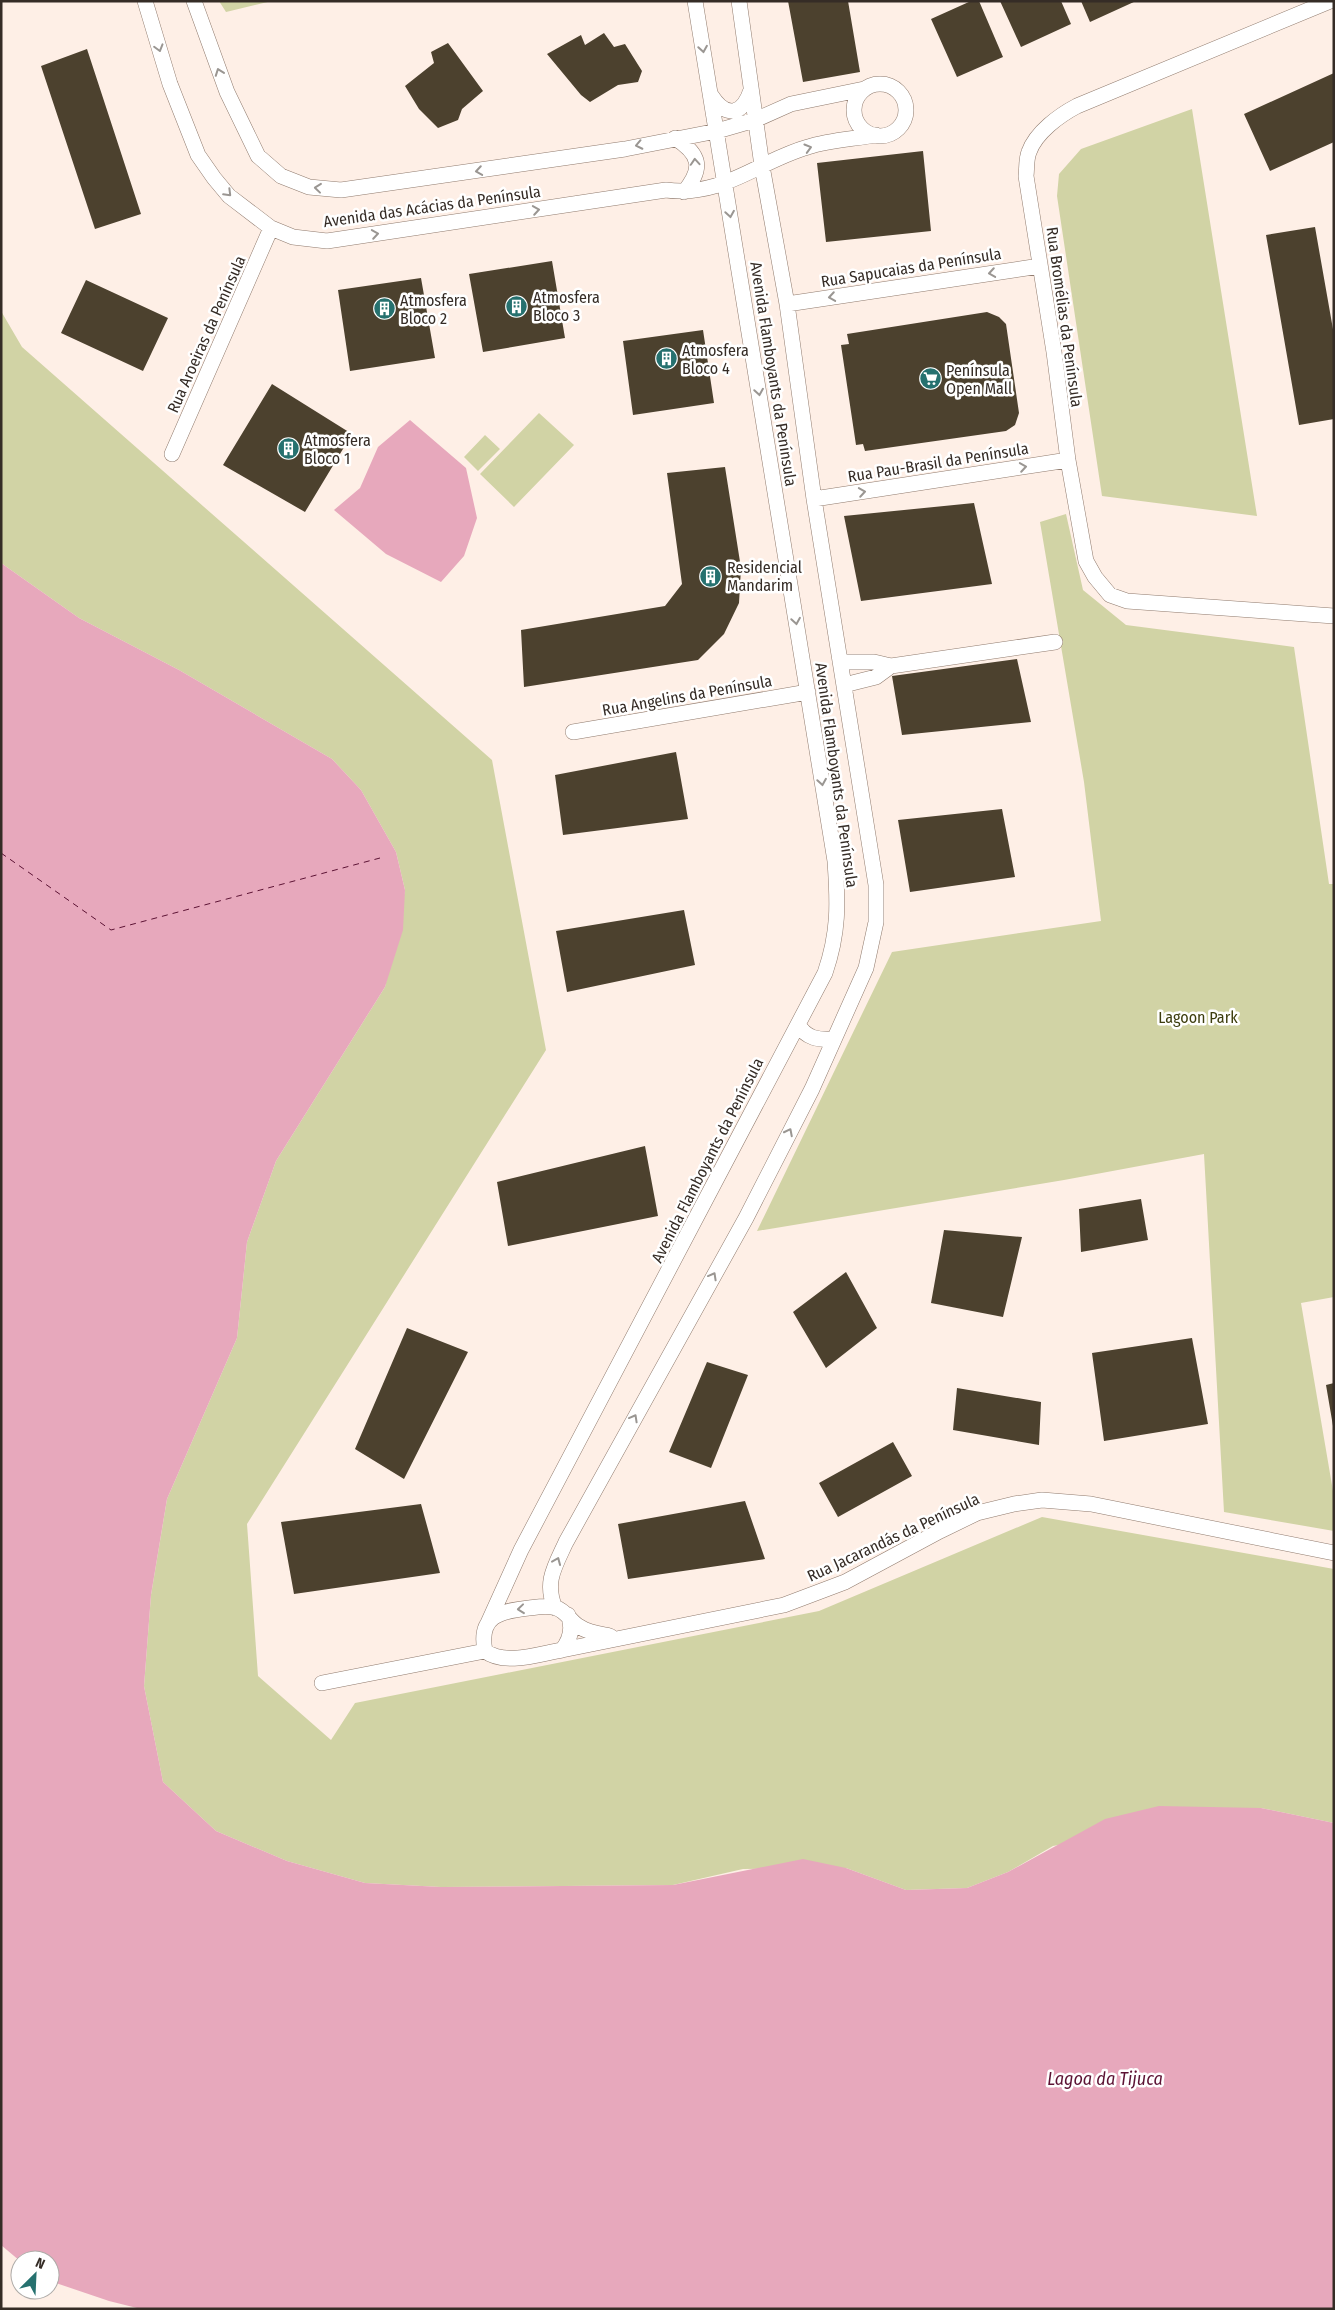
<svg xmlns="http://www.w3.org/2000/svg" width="1335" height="2310" viewBox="0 0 1335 2310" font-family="'Fira Sans Condensed',sans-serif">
	<rect width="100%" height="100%" fill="#feefe6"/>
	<path fill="#d1d3a5" d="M 219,1 L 272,1 L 226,12 Z
		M 1192,109 L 1257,516 L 1102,496 L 1057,196 L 1059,174 L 1081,149 Z
		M 1,311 L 22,347 L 492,760 L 546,1050 L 247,1524 L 258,1676 L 331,1740 L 355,1703 L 819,1611 L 1042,1517 L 1334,1569 L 1334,1823 L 1261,1808 L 1053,1846 L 1008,1872 L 967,1888 L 906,1890 L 846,1868 L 743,1869 L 673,1885 L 441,1887 L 365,1883 L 287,1861 L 216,1831 L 163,1782 L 144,1686 L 151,1595 L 167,1499 L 237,1338 L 247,1242 L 276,1161 L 385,987 L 405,890 L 396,852 L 361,790 L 332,759 L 179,670 L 79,618 L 1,563 Z
		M 539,413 L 574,445 L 514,507 L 480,474 Z
		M 485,435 L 500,449 L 478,471 L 464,457 Z
		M 1066,514 L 1083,590 L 1126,625 L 1294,647 L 1329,884 L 1334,884 L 1334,1297 L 1301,1303 L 1334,1497 L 1334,1531 L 1224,1512 L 1204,1154 L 1064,1180 L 757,1231 L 892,952 L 1101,921 L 1084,782 L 1040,522 Z"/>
	<path fill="#e7a8bc" d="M 410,420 L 466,468 L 477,518 L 464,556 L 441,582 L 386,554 L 334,510 L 360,488 L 378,447 Z
		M 1,563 L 79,618 L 179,670 L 332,759 L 361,790 L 396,852 L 405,890 L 403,930 L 385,987 L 276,1161 L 247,1242 L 237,1338 L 167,1499 L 151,1595 L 144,1686 L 163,1782 L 216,1831 L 287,1861 L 365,1883 L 441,1887 L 673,1885 L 803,1859 L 846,1868 L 906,1890 L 967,1888 L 1008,1872 L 1105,1819 L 1159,1806 L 1261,1808 L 1334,1823 L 1334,2309 L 141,2309 L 109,2301 L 50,2281 L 50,2260 L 20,2261 L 1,2245 Z"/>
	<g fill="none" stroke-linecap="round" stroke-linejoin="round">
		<path stroke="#5c1334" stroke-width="1" stroke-dasharray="6 5" stroke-linecap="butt" d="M 1,853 L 111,930 L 380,858"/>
	</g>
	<path fill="#4c412e" d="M 788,1 L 848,1 L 860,72 L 803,82 Z
		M 971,1 L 979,1 L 1003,57 L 957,77 L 931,19 Z
		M 1000,1 L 1061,1 L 1071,24 L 1021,47 Z
		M 1081,1 L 1136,1 L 1090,22 Z
		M 604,33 L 614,47 L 625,44 L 642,71 L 638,82 L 618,85 L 590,102 L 581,95 L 547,54 L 581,35 L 585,45 Z
		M 448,43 L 483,91 L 462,109 L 458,120 L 438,128 L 419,109 L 405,86 L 434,63 L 431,52 Z
		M 87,49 L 141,214 L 95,229 L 41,66 Z
		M 1334,73 L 1334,142 L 1270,171 L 1244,114 Z
		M 923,151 L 931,231 L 826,242 L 817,163 Z
		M 1315,227 L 1334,335 L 1334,419 L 1299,425 L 1266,235 Z
		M 552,261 L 565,338 L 483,352 L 469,274 Z
		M 421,278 L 435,358 L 350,371 L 338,290 Z
		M 86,280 L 168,318 L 143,371 L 61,333 Z
		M 987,312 L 999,317 L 1006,324 L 1019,413 L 1015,425 L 1006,431 L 865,451 L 863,444 L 856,445 L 841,345 L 849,344 L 847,334 Z
		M 703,330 L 714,403 L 633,415 L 623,341 Z
		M 272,384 L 352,434 L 305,512 L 223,465 Z
		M 725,467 L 741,568 L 739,603 L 724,634 L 698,660 L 524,687 L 521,630 L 665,606 L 682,584 L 667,473 Z
		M 974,503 L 992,584 L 861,601 L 844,516 Z
		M 1017,659 L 1031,722 L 902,735 L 892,676 Z
		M 676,752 L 688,819 L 563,835 L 555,775 Z
		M 1002,809 L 1015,877 L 910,892 L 898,820 Z
		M 684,910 L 695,965 L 567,992 L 556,931 Z
		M 645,1146 L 658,1216 L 508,1246 L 497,1182 Z
		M 1141,1199 L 1148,1240 L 1081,1252 L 1079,1209 Z
		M 944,1230 L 1022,1237 L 1003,1317 L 931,1303 Z
		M 846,1272 L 877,1328 L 826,1368 L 793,1312 Z
		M 407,1328 L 468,1352 L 404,1479 L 355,1449 Z
		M 1192,1338 L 1208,1424 L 1104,1441 L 1092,1353 Z
		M 707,1362 L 748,1375 L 711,1468 L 669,1452 Z
		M 1334,1383 L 1334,1426 L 1333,1426 L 1326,1385 Z
		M 957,1388 L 1041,1402 L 1039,1445 L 953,1430 Z
		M 893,1442 L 912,1476 L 838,1517 L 819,1483 Z
		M 745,1501 L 765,1559 L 628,1579 L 618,1524 Z
		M 421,1504 L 440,1573 L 294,1594 L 281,1522 Z"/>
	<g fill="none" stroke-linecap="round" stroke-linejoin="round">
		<defs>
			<path id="minor" d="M 145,1 L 170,84 L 198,155 L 214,178 L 229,196 L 271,228 L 293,237 L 327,241 L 666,190 C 722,198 758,161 808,147 C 829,140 854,139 876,135
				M 194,1 L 227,92 L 258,156 L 281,176 L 309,187 L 341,190 L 625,149 L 717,131 L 755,120 L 791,104 L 864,89
				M 1330,1 L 1077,106 C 1060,115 1036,132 1029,152 C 1026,159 1027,169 1026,176 L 1054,352 L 1068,460 L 1086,561 L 1095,577 L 1110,595 L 1127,601 L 1334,616
				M854 110a26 26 0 1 1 52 0a26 26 0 1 1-52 0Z
				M 711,95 C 726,118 742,116 751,90
				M 675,138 C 700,154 704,168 684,192
				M 787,304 L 1040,266
				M 172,454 L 271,228
				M 814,499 L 1068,460
				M 840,662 L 874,662 L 891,666 L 1055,642
				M 844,685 L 876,677 L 891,666
				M 573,732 L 808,692
				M 798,1024 C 806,1039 819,1040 834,1039
				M 555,1608 C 544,1582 555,1566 566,1542 L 746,1218 L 812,1089 L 866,968 L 876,922 L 876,885 L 814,499 L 787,304 L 762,166 L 739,1
				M 568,1615 C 573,1627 571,1639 562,1650 C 539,1654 505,1666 485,1651 C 478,1616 500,1611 529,1608 C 538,1607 547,1605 556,1608 C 567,1611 570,1622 580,1627 C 589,1633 600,1634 610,1636
				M 488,1623 L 521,1550 L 825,973 C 839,932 838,904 835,861 L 695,1
				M 562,1650 L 784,1605 L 845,1582 L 940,1531 L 977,1513 L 1014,1504 L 1042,1500 L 1091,1504 L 1334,1553
				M 322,1683 L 485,1651"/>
		</defs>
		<use href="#minor" stroke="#907b6e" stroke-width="16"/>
		<use href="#minor" stroke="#fff" stroke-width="15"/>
	</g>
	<defs><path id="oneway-chevron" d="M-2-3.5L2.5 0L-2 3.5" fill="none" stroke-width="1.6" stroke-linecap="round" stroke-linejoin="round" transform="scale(1.25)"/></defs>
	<g stroke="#9a9692">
		<use href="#oneway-chevron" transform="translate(159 48) rotate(74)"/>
		<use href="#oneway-chevron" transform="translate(703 49) rotate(81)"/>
		<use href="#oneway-chevron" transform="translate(219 72) rotate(-110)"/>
		<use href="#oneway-chevron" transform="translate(639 145) rotate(168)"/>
		<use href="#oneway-chevron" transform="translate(808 148) rotate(-16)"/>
		<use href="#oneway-chevron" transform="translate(695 162) rotate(-94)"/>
		<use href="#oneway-chevron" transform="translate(479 171) rotate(171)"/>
		<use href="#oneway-chevron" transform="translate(318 188) rotate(-174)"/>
		<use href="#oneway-chevron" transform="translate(228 193) rotate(45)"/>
		<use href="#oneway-chevron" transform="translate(536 210) rotate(-9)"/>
		<use href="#oneway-chevron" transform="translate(730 214) rotate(81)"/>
		<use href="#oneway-chevron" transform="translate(375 234) rotate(-9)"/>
		<use href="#oneway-chevron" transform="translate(992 273) rotate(171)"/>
		<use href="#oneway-chevron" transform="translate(832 297) rotate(171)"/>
		<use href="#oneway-chevron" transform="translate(759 392) rotate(81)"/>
		<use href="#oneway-chevron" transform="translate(1023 467) rotate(-9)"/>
		<use href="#oneway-chevron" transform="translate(862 492) rotate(-9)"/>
		<use href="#oneway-chevron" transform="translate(796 621) rotate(81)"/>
		<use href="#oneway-chevron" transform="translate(822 782) rotate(81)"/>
		<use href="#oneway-chevron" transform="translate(789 1132) rotate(-63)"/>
		<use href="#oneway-chevron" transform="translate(713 1276) rotate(-61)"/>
		<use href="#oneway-chevron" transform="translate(634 1418) rotate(-61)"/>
		<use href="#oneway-chevron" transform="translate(557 1561) rotate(-67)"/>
		<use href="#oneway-chevron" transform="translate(521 1609) rotate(174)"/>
	</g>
	<defs>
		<symbol id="building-disc" viewBox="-11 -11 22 22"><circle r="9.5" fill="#26716f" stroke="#fff"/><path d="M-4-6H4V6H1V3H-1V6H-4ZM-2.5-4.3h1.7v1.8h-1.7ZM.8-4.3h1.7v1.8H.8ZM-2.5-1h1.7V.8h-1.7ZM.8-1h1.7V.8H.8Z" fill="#fff"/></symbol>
		<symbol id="supermarket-disc" viewBox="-11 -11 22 22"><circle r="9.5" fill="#26716f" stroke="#fff"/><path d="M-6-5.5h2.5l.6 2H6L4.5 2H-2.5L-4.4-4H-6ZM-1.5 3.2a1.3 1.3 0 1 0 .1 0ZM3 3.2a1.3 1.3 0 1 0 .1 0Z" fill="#fff"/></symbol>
	</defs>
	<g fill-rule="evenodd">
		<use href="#building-disc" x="504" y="294" width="25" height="25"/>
		<use href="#building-disc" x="372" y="296" width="25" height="25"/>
		<use href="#building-disc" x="654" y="346" width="25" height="25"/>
		<use href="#supermarket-disc" x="918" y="366" width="25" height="25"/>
		<use href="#building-disc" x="276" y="436" width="25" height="25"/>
		<use href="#building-disc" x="698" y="564" width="25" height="25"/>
	</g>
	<g text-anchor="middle" stroke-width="5" stroke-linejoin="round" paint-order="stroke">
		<g font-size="16" fill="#352c26" stroke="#fff">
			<text transform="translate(432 206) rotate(-8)" y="6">Avenida das Acácias da Península</text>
			<text transform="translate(911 267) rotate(-9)" y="6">Rua Sapucaias da Península</text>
			<text transform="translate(1065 317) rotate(82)" y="6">Rua Bromélias da Península</text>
			<text transform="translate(206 334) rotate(-66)" y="6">Rua Aroeiras da Península</text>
			<text transform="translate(774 374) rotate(81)" y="6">Avenida Flamboyants da Península</text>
			<text transform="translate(938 462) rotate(-9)" y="6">Rua Pau-Brasil da Península</text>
			<text transform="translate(687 695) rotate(-10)" y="6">Rua Angelins da Península</text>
			<text transform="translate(837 775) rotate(82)" y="6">Avenida Flamboyants da Península</text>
			<text transform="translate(707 1160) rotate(-63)" y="6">Avenida Flamboyants da Península</text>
			<text transform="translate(893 1537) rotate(-25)" y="6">Rua Jacarandás da Península</text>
		</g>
		<g font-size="16" fill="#352c26" stroke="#fff" text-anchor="start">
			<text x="533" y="303">Atmosfera<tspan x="533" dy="18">Bloco 3</tspan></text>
			<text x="400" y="306">Atmosfera<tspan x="400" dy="18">Bloco 2</tspan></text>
			<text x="682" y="356">Atmosfera<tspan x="682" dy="18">Bloco 4</tspan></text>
			<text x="946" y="376">Península<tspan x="946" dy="18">Open Mall</tspan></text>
			<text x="304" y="446">Atmosfera<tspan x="304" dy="18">Bloco 1</tspan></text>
			<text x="727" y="573">Residencial<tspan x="727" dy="18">Mandarim</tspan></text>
		</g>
		<g font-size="16" fill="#3d3d0e" stroke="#fff">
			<text x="1198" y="1023">Lagoon Park</text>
		</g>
		<g font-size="18" font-style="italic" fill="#5c1334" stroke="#fff">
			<text x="1105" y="2085">Lagoa da Tijuca</text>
		</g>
	</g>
	<rect width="1335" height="2310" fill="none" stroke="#352c26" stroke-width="5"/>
	<g transform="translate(35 2275) rotate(24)"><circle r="24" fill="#ffffff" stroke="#aeaba8"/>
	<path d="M0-4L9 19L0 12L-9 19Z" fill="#26716f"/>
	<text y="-8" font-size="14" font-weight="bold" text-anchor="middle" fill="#352c26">N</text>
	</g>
</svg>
